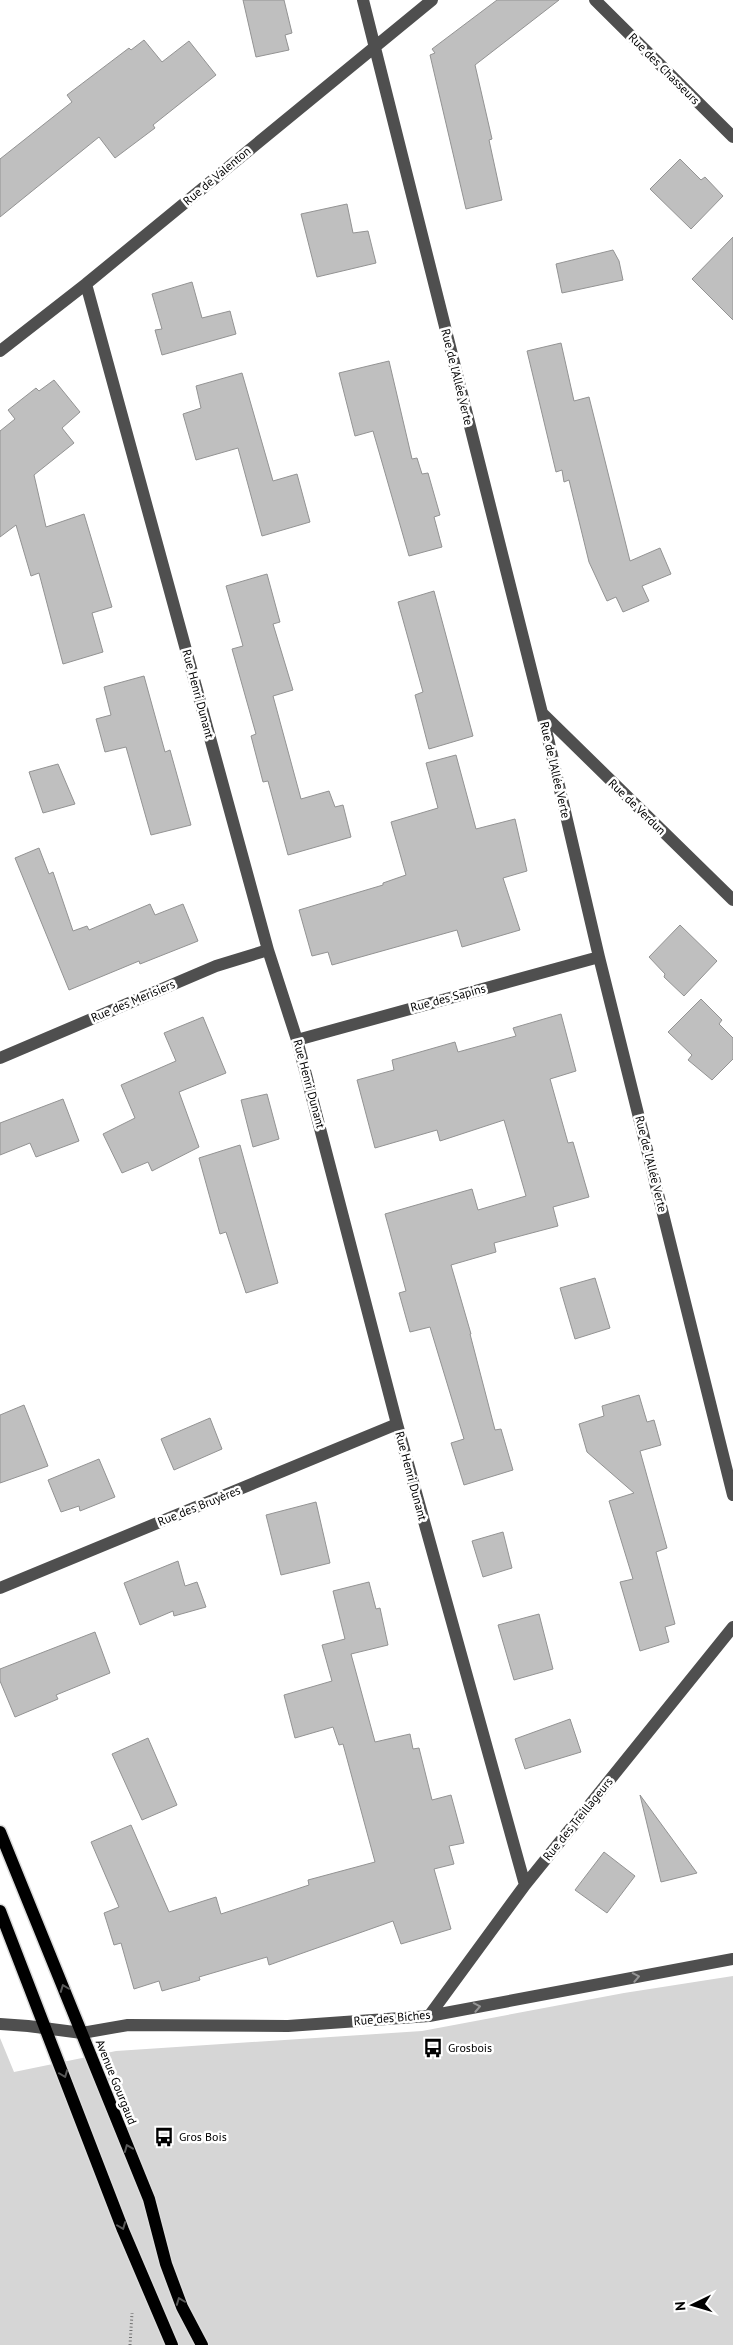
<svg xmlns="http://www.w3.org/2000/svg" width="733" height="2345" viewBox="0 0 733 2345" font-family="'PT Sans',sans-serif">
	<rect width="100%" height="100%" fill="#fff"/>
	<path fill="#d6d6d6" d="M 733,1976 L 733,2345 L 0,2345 L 0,2038 L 14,2072 L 116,2051 L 422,2031 L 624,1993 Z"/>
	<path fill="#bfbfbf" stroke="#939393" d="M 243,0 L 284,0 L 292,33 L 285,35 L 289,50 L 256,57 Z
		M 497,0 L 559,0 L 475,65 L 492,139 L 489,140 L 502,200 L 466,209 L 430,55 L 435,53 L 432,49 Z
		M 144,40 L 162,62 L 189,41 L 216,75 L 153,125 L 155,128 L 115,158 L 99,137 L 0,217 L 0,159 L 72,102 L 67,95 L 129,48 L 131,50 Z
		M 680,159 L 701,180 L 705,177 L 723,196 L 691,229 L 650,189 Z
		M 347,204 L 353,233 L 368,231 L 376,263 L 317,277 L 301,214 Z
		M 733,237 L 733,320 L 692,279 Z
		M 613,250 L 619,261 L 623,280 L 562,293 L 556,264 Z
		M 192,282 L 202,318 L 230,311 L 236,334 L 162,355 L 155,330 L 162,329 L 152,294 Z
		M 561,343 L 574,401 L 589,397 L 630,561 L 660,548 L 671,574 L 642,586 L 649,601 L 623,612 L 616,597 L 607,601 L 589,562 L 569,480 L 564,482 L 562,470 L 556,472 L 540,405 L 527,351 Z
		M 389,361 L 412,459 L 417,458 L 422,474 L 428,473 L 440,515 L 434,517 L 442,547 L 409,556 L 373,431 L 355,436 L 339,373 Z
		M 242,373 L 273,481 L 297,474 L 310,522 L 262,536 L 238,448 L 196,460 L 183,414 L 201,408 L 196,386 Z
		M 54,380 L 80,412 L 62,428 L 74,443 L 34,475 L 46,527 L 84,514 L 112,607 L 92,613 L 103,652 L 63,664 L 39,573 L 31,576 L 16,525 L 0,537 L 0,431 L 15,419 L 8,410 L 36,388 L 39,391 Z
		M 267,574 L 280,622 L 273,624 L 293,690 L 273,696 L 301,799 L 329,791 L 335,807 L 343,805 L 351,837 L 288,855 L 268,781 L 263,782 L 251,736 L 256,734 L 232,649 L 243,646 L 226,586 Z
		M 434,591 L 473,736 L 429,749 L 415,695 L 423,692 L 398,602 Z
		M 144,676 L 165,752 L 170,750 L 191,825 L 151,835 L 126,747 L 105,752 L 96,719 L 111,715 L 104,687 Z
		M 456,755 L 476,829 L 515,819 L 527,871 L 503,878 L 520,930 L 462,947 L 457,930 L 332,965 L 328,952 L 312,956 L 299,910 L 383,885 L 383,883 L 406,875 L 391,822 L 438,808 L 426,763 Z
		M 58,764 L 75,804 L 43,813 L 29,772 Z
		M 39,848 L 49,874 L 53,872 L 73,931 L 87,926 L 89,930 L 150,904 L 155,915 L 183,904 L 198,941 L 140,964 L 139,961 L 69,990 L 15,858 Z
		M 680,925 L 717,961 L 684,996 L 664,977 L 665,974 L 649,957 Z
		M 701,999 L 722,1020 L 719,1024 L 733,1038 L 733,1059 L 712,1080 L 688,1060 L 692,1055 L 668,1032 Z
		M 561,1014 L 576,1071 L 550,1079 L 568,1143 L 573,1142 L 589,1197 L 553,1207 L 558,1226 L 494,1243 L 496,1252 L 451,1265 L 471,1334 L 470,1334 L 495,1430 L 501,1429 L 513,1470 L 464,1485 L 451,1443 L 464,1439 L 430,1327 L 410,1332 L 399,1293 L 406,1291 L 385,1214 L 472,1189 L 478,1210 L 526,1196 L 504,1120 L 440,1141 L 437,1130 L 375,1148 L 357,1080 L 394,1070 L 392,1060 L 455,1042 L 458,1052 L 516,1036 L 513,1028 Z
		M 203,1017 L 226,1073 L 179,1092 L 199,1147 L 152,1171 L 148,1162 L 122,1173 L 103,1134 L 135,1118 L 121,1085 L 176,1061 L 164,1033 Z
		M 267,1094 L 279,1139 L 253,1147 L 241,1100 Z
		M 63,1099 L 79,1141 L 36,1157 L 30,1143 L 0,1155 L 0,1123 Z
		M 240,1145 L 278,1283 L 246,1293 L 226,1232 L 220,1234 L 199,1158 Z
		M 595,1278 L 610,1328 L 575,1339 L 560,1288 Z
		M 639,1395 L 647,1422 L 654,1420 L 661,1445 L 640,1451 L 667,1548 L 656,1552 L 675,1624 L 665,1627 L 669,1642 L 640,1651 L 620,1582 L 633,1579 L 609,1501 L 634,1493 L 587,1452 L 579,1424 L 604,1416 L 602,1406 Z
		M 24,1405 L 48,1466 L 0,1483 L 0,1415 Z
		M 210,1418 L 222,1449 L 174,1470 L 161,1439 Z
		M 99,1459 L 115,1497 L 80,1511 L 79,1506 L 61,1512 L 48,1480 Z
		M 316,1502 L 330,1563 L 281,1575 L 266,1515 Z
		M 503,1532 L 512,1568 L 483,1577 L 472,1541 Z
		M 178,1561 L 185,1586 L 197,1582 L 206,1607 L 174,1616 L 173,1611 L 140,1625 L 124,1583 Z
		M 369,1582 L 376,1609 L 380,1608 L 388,1645 L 351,1654 L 375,1742 L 410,1734 L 413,1749 L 419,1748 L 432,1800 L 451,1795 L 464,1843 L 449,1846 L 454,1864 L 434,1869 L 451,1929 L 401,1944 L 393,1921 L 269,1965 L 267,1957 L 199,1977 L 200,1980 L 162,1991 L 159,1981 L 134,1989 L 121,1943 L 114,1945 L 104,1913 L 119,1907 L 91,1842 L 131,1825 L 169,1912 L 216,1897 L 221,1914 L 309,1885 L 308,1880 L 375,1862 L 343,1744 L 339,1745 L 333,1727 L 295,1738 L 284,1695 L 332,1681 L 322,1645 L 345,1639 L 333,1591 Z
		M 539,1614 L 553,1669 L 514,1680 L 498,1625 Z
		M 95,1632 L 110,1673 L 56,1695 L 58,1699 L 15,1717 L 0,1681 L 0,1669 Z
		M 570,1719 L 581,1752 L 525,1769 L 515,1739 Z
		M 148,1738 L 177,1805 L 142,1820 L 112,1754 Z
		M 640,1795 L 697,1873 L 661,1882 Z
		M 604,1852 L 635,1876 L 607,1913 L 575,1890 Z"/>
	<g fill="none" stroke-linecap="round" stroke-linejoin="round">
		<defs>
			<path id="major" d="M 0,1832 L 149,2199 L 166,2264 L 182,2307 L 202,2345
				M 0,1911 L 123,2230 L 172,2345"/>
		</defs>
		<use href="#major" stroke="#dbdbdb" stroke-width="15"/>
		<path stroke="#717171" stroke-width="3" stroke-dasharray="1 2.5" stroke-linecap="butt" d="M 130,2345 L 132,2313"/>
		<path stroke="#4f4f4f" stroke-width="12" d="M 363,0 L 542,713 L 599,957 L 733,1495
			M 595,0 L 733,137
			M 86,284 L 268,950 L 297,1040 L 397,1424 L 525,1885
			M 0,351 L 86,284 L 432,0
			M 542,713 L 733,900
			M 297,1040 L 599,957
			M 0,1058 L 216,966 L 268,950
			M 0,1588 L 397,1424
			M 429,2016 L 525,1885 L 733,1627
			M 0,2024 L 28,2026 L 82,2033 L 128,2025 L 288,2026 L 429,2016 L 733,1959"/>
		<use href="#major" stroke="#000" stroke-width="12"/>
	</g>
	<defs><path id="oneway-chevron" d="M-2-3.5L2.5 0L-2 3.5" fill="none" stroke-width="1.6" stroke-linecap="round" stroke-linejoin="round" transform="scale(1.25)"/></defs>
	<g stroke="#959595">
		<use href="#oneway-chevron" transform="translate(636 1977) rotate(-11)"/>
		<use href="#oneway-chevron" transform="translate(477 2007) rotate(-11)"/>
	</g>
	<g stroke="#595959">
		<use href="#oneway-chevron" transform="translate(64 1988) rotate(-111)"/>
		<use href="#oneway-chevron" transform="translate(64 2074) rotate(69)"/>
		<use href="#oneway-chevron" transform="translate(128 2148) rotate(-112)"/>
		<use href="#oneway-chevron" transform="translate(122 2226) rotate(69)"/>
		<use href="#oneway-chevron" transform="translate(180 2301) rotate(-111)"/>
	</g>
	<defs>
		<symbol id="bus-bare" viewBox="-9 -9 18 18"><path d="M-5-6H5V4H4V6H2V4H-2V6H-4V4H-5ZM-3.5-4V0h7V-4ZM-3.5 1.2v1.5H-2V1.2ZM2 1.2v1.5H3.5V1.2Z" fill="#000" stroke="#fff" stroke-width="2.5" paint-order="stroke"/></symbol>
	</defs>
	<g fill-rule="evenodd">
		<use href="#bus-bare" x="419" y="2034" width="28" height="28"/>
		<use href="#bus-bare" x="150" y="2123" width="28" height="28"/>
	</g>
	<g text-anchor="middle" stroke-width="5" stroke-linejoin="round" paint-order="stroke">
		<g font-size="12" fill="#000" stroke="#fff">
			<text transform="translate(664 69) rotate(45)" y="4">Rue des Chasseurs</text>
			<text transform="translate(217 176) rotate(-40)" y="4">Rue de Valenton</text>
			<text transform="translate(457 377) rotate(76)" y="4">Rue de l'Allée Verte</text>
			<text transform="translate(198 694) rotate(75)" y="4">Rue Henri Dunant</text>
			<text transform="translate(555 770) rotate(77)" y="4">Rue de l'Allée Verte</text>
			<text transform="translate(637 807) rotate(44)" y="4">Rue de Verdun</text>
			<text transform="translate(448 998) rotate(-15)" y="4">Rue des Sapins</text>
			<text transform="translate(133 1001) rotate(-23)" y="4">Rue des Merisiers</text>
			<text transform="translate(309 1084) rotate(75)" y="4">Rue Henri Dunant</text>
			<text transform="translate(651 1164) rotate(76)" y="4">Rue de l'Allée Verte</text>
			<text transform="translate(411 1476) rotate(75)" y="4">Rue Henri Dunant</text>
			<text transform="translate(199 1506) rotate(-22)" y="4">Rue des Bruyères</text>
			<text transform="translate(578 1819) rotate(-51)" y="4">Rue des Treillageurs</text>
			<text transform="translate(392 2018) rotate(-5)" y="4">Rue des Biches</text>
			<text transform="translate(116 2082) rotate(68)" y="4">Avenue Gourgaud</text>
		</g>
		<g font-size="12" fill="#000" stroke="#fff" text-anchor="start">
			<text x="448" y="2052">Grosbois</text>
			<text x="179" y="2141">Gros Bois</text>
		</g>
	</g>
	<g transform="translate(693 2305) rotate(265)" stroke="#ffffff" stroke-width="4" paint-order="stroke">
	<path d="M0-4L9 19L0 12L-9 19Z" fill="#000000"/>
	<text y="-8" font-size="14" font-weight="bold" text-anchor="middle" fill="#000000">N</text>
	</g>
</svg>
